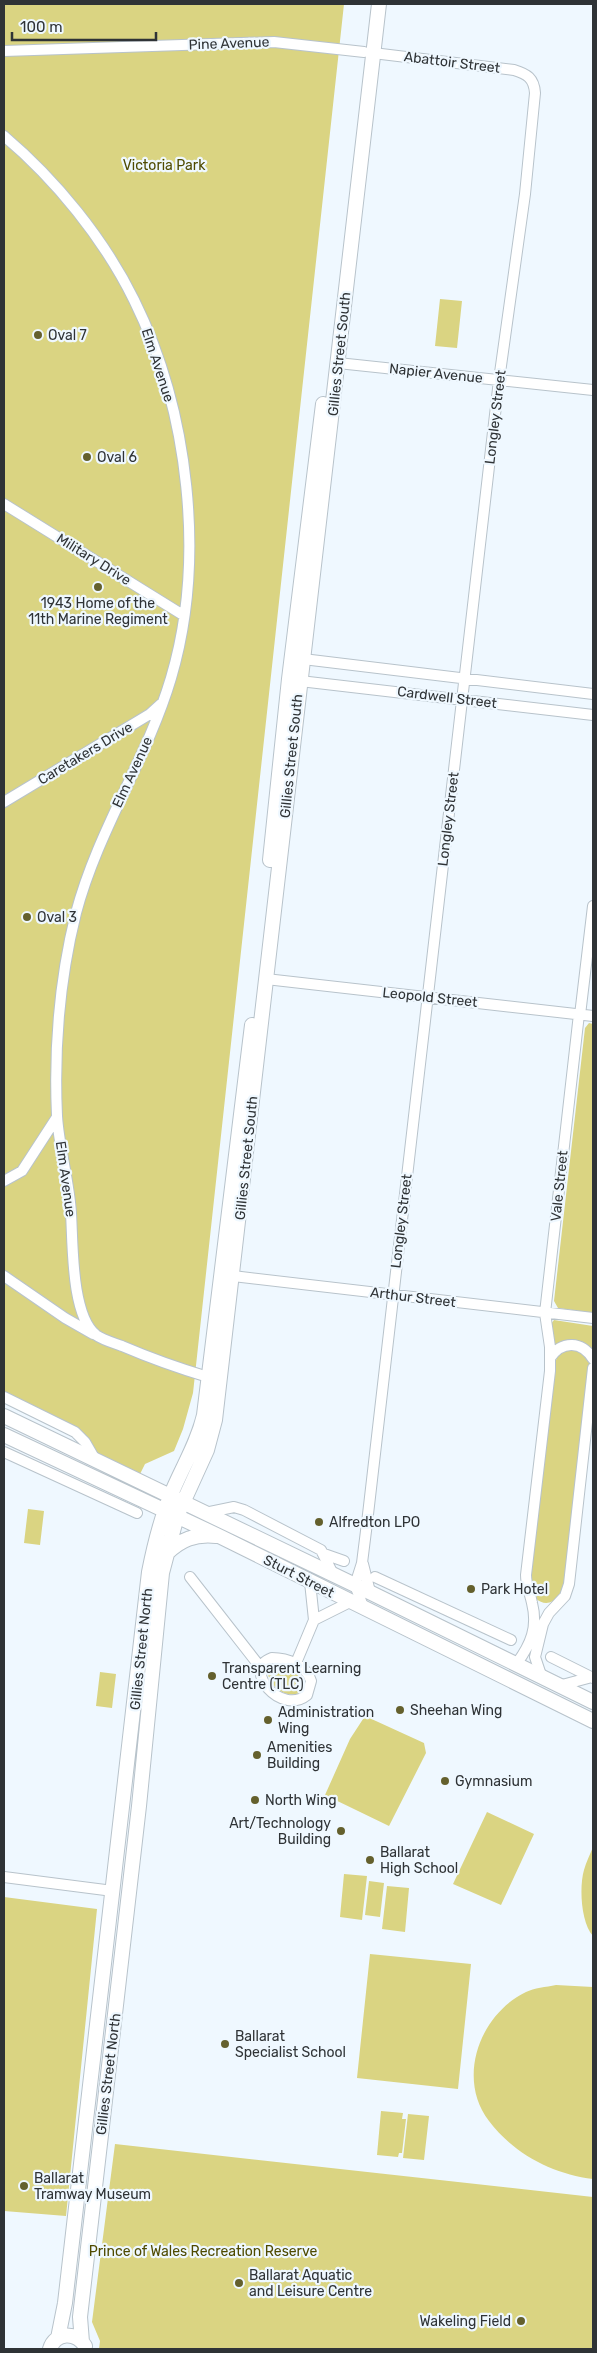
<svg xmlns="http://www.w3.org/2000/svg" width="597" height="2353" viewBox="0 0 597 2353" font-family="Rubik,sans-serif">
	<rect width="100%" height="100%" fill="#eff8ff"/>
	<path fill="#dad482" d="M 4,4 L 344,4 L 193,1393 L 183,1429 L 174,1451 L 145,1464 L 140,1474 L 97,1453 L 88,1439 L 4,1393 Z
		M 440,299 L 462,301 L 457,348 L 435,346 Z
		M 589,1023 L 593,1024 L 593,1313 L 558,1308 L 554,1301 L 585,1028 Z
		M 554,1320 L 593,1326 L 593,1350 C 581,1340 569,1337 555,1346 L 551,1324 Z
		M 570,1349 C 581,1352 587,1355 590,1366 L 565,1582 C 561,1596 550,1611 535,1598 L 530,1583 L 553,1366 L 559,1354 Z
		M 28,1509 L 44,1511 L 40,1545 L 24,1543 Z
		M 275,1663 L 295,1667 L 306,1677 L 306,1689 C 290,1702 272,1690 267,1672 L 269,1666 Z
		M 100,1672 L 116,1674 L 112,1708 L 96,1706 Z
		M 365,1716 L 424,1743 L 426,1753 L 389,1826 L 325,1795 L 350,1739 Z
		M 487,1812 L 534,1834 L 501,1905 L 453,1884 Z
		M 593,1847 L 593,1936 C 581,1923 579,1887 584,1870 C 586,1862 590,1855 593,1847 Z
		M 344,1874 L 367,1876 L 362,1920 L 340,1917 Z
		M 369,1881 L 384,1883 L 380,1917 L 365,1915 Z
		M 387,1886 L 409,1888 L 405,1932 L 382,1929 Z
		M 4,1897 L 97,1909 L 66,2216 L 4,2211 Z
		M 370,1954 L 471,1964 L 458,2089 L 357,2078 Z
		M 556,1985 L 593,1987 L 593,2179 C 553,2174 514,2154 489,2121 C 456,2078 480,2014 526,1992 C 534,1988 546,1987 556,1985 Z
		M 381,2111 L 403,2113 L 402,2119 L 406,2119 L 402,2153 L 399,2153 L 398,2157 L 377,2155 Z
		M 408,2114 L 429,2116 L 424,2160 L 403,2158 Z
		M 115,2144 L 593,2197 L 593,2349 L 99,2349 L 100,2341 L 92,2322 Z"/>
	<g fill="none" stroke-linecap="round" stroke-linejoin="round">
		<defs>
			<path id="minor" d="M 4,51 L 274,42 L 364,52
				M 4,136 C 56,180 104,239 134,300 C 189,411 206,560 171,678 C 147,759 98,830 76,913 C 60,977 54,1049 57,1116 C 59,1148 69,1180 71,1213 C 73,1243 71,1315 96,1335 C 103,1340 114,1343 122,1346 C 150,1358 178,1368 208,1377
				M 338,363 L 593,390
				M 4,504 L 183,615
				M 303,659 L 593,694
				M 300,681 L 593,715
				M 4,802 L 150,714 L 161,704
				M 266,979 L 593,1016
				M 580,1015 L 593,906
				M 4,1181 L 22,1171 L 57,1117
				M 4,1276 L 65,1318 L 93,1334
				M 233,1276 L 593,1318
				M 550,1358 C 562,1340 582,1341 593,1359
				M 4,1397 L 75,1432 L 85,1442 L 96,1461
				M 4,1452 L 137,1513
				M 205,1513 L 234,1507 L 244,1510 L 321,1550 L 333,1574
				M 324,1554 L 344,1561
				M 363,1564 L 370,1592
				M 190,1577 L 261,1668
				M 375,1577 L 511,1640
				M 364,1609 L 355,1585 L 362,1563 L 367,1523 L 499,380 L 525,194 L 535,93 C 534,78 527,74 514,70 L 373,53
				M 314,1620 L 350,1602
				M 551,1657 L 593,1678
				M 272,1658 C 287,1658 307,1665 311,1681 L 307,1695 C 281,1716 241,1669 272,1658 Z
				M 296,1663 L 314,1620 L 310,1582
				M 517,1663 C 531,1644 538,1627 532,1603 C 530,1593 526,1585 526,1575 L 550,1371 L 550,1347 L 545,1313 L 579,1014
				M 541,1675 L 535,1657 L 543,1624 L 549,1613 L 565,1596 L 569,1584 L 593,1368
				M 562,1685 L 592,1677
				M 4,1877 L 113,1891"/>
			<path id="major" d="M 270,860 L 289,679 L 323,404
				M 4,1416 L 355,1585 L 593,1702
				M 4,1435 L 221,1537 L 593,1721
				M 166,1554 C 181,1539 195,1534 216,1536
				M 58,2338 L 65,2303 L 149,1572 C 154,1547 160,1521 170,1497 C 181,1469 197,1445 204,1415 L 252,1025
				M 82,2342 L 80,2317 L 139,1806 L 162,1573 L 177,1516 L 207,1450 L 215,1420 L 379,4
				M 50,2349 C 55,2332 76,2331 85,2346"/>
		</defs>
		<use href="#minor" stroke="#b8c3cb" stroke-width="12"/>
		<use href="#major" stroke="#b8c3cb" stroke-width="16"/>
		<use href="#minor" stroke="#fff" stroke-width="10"/>
		<use href="#major" stroke="#fff" stroke-width="14"/>
	</g>
	<g fill="#64602d" stroke="#eff8ff" stroke-width="2">
		<circle cx="38" cy="335" r="5"/>
		<circle cx="87" cy="457" r="5"/>
		<circle cx="98" cy="587" r="5"/>
		<circle cx="27" cy="917" r="5"/>
		<circle cx="319" cy="1522" r="5"/>
		<circle cx="471" cy="1589" r="5"/>
		<circle cx="212" cy="1676" r="5"/>
		<circle cx="400" cy="1710" r="5"/>
		<circle cx="268" cy="1720" r="5"/>
		<circle cx="257" cy="1755" r="5"/>
		<circle cx="445" cy="1781" r="5"/>
		<circle cx="255" cy="1800" r="5"/>
		<circle cx="341" cy="1831" r="5"/>
		<circle cx="370" cy="1860" r="5"/>
		<circle cx="225" cy="2044" r="5"/>
		<circle cx="24" cy="2186" r="5"/>
		<circle cx="239" cy="2283" r="5"/>
		<circle cx="521" cy="2321" r="5"/>
	</g>
	<g text-anchor="middle" stroke-width="4.5" stroke-linejoin="round" paint-order="stroke">
		<g font-size="14" fill="#2f3336" stroke="#eff8ff">
			<text transform="translate(229 43) rotate(-2)" y="5">Pine Avenue</text>
			<text transform="translate(452 62) rotate(7)" y="5">Abattoir Street</text>
			<text transform="translate(339 354) rotate(-84)" y="5">Gillies Street South</text>
			<text transform="translate(158 365) rotate(72)" y="5">Elm Avenue</text>
			<text transform="translate(436 373) rotate(6)" y="5">Napier Avenue</text>
			<text transform="translate(495 417) rotate(-83)" y="5">Longley Street</text>
			<text transform="translate(94 559) rotate(32)" y="5">Military Drive</text>
			<text transform="translate(447 697) rotate(7)" y="5">Cardwell Street</text>
			<text transform="translate(85 753) rotate(-31)" y="5">Caretakers Drive</text>
			<text transform="translate(291 756) rotate(-84)" y="5">Gillies Street South</text>
			<text transform="translate(132 772) rotate(-65)" y="5">Elm Avenue</text>
			<text transform="translate(448 819) rotate(-83)" y="5">Longley Street</text>
			<text transform="translate(430 997) rotate(6)" y="5">Leopold Street</text>
			<text transform="translate(246 1158) rotate(-84)" y="5">Gillies Street South</text>
			<text transform="translate(66 1179) rotate(82)" y="5">Elm Avenue</text>
			<text transform="translate(559 1186) rotate(-84)" y="5">Vale Street</text>
			<text transform="translate(401 1221) rotate(-83)" y="5">Longley Street</text>
			<text transform="translate(413 1297) rotate(7)" y="5">Arthur Street</text>
			<text transform="translate(299 1576) rotate(27)" y="5">Sturt Street</text>
			<text transform="translate(141 1649) rotate(-84)" y="5">Gillies Street North</text>
			<text transform="translate(108 2074) rotate(-83)" y="5">Gillies Street North</text>
		</g>
		<g font-size="14" fill="#4f4a00" stroke="#eff8ff">
			<text x="164" y="170">Victoria Park</text>
			<text x="203" y="2256">Prince of Wales Recreation Reserve</text>
		</g>
		<g font-size="14" fill="#2f3336" stroke="#eff8ff" text-anchor="start">
			<text x="48" y="340">Oval 7</text>
			<text x="97" y="462">Oval 6</text>
			<text x="98" y="608" text-anchor="middle">1943 Home of the<tspan x="98" dy="16">11th Marine Regiment</tspan></text>
			<text x="37" y="922">Oval 3</text>
			<text x="329" y="1527">Alfredton LPO</text>
			<text x="481" y="1594">Park Hotel</text>
			<text x="222" y="1673">Transparent Learning<tspan x="222" dy="16">Centre (TLC)</tspan></text>
			<text x="410" y="1715">Sheehan Wing</text>
			<text x="278" y="1717">Administration<tspan x="278" dy="16">Wing</tspan></text>
			<text x="267" y="1752">Amenities<tspan x="267" dy="16">Building</tspan></text>
			<text x="455" y="1786">Gymnasium</text>
			<text x="265" y="1805">North Wing</text>
			<text x="331" y="1828" text-anchor="end">Art/Technology<tspan x="331" dy="16">Building</tspan></text>
			<text x="380" y="1857">Ballarat<tspan x="380" dy="16">High School</tspan></text>
			<text x="235" y="2041">Ballarat<tspan x="235" dy="16">Specialist School</tspan></text>
			<text x="34" y="2183">Ballarat<tspan x="34" dy="16">Tramway Museum</tspan></text>
			<text x="249" y="2280">Ballarat Aquatic<tspan x="249" dy="16">and Leisure Centre</tspan></text>
			<text x="511" y="2326" text-anchor="end">Wakeling Field</text>
		</g>
	</g>
	<rect width="597" height="2353" fill="none" stroke="#2f3336" stroke-width="10"/>
	<path d="M12 32v8h144v-8" fill="none" stroke="#2f3336" stroke-width="2.5"/>
	<text x="20" y="32" font-size="15" fill="#2f3336" stroke="#eff8ff" stroke-width="4" paint-order="stroke">100 m</text>
</svg>
